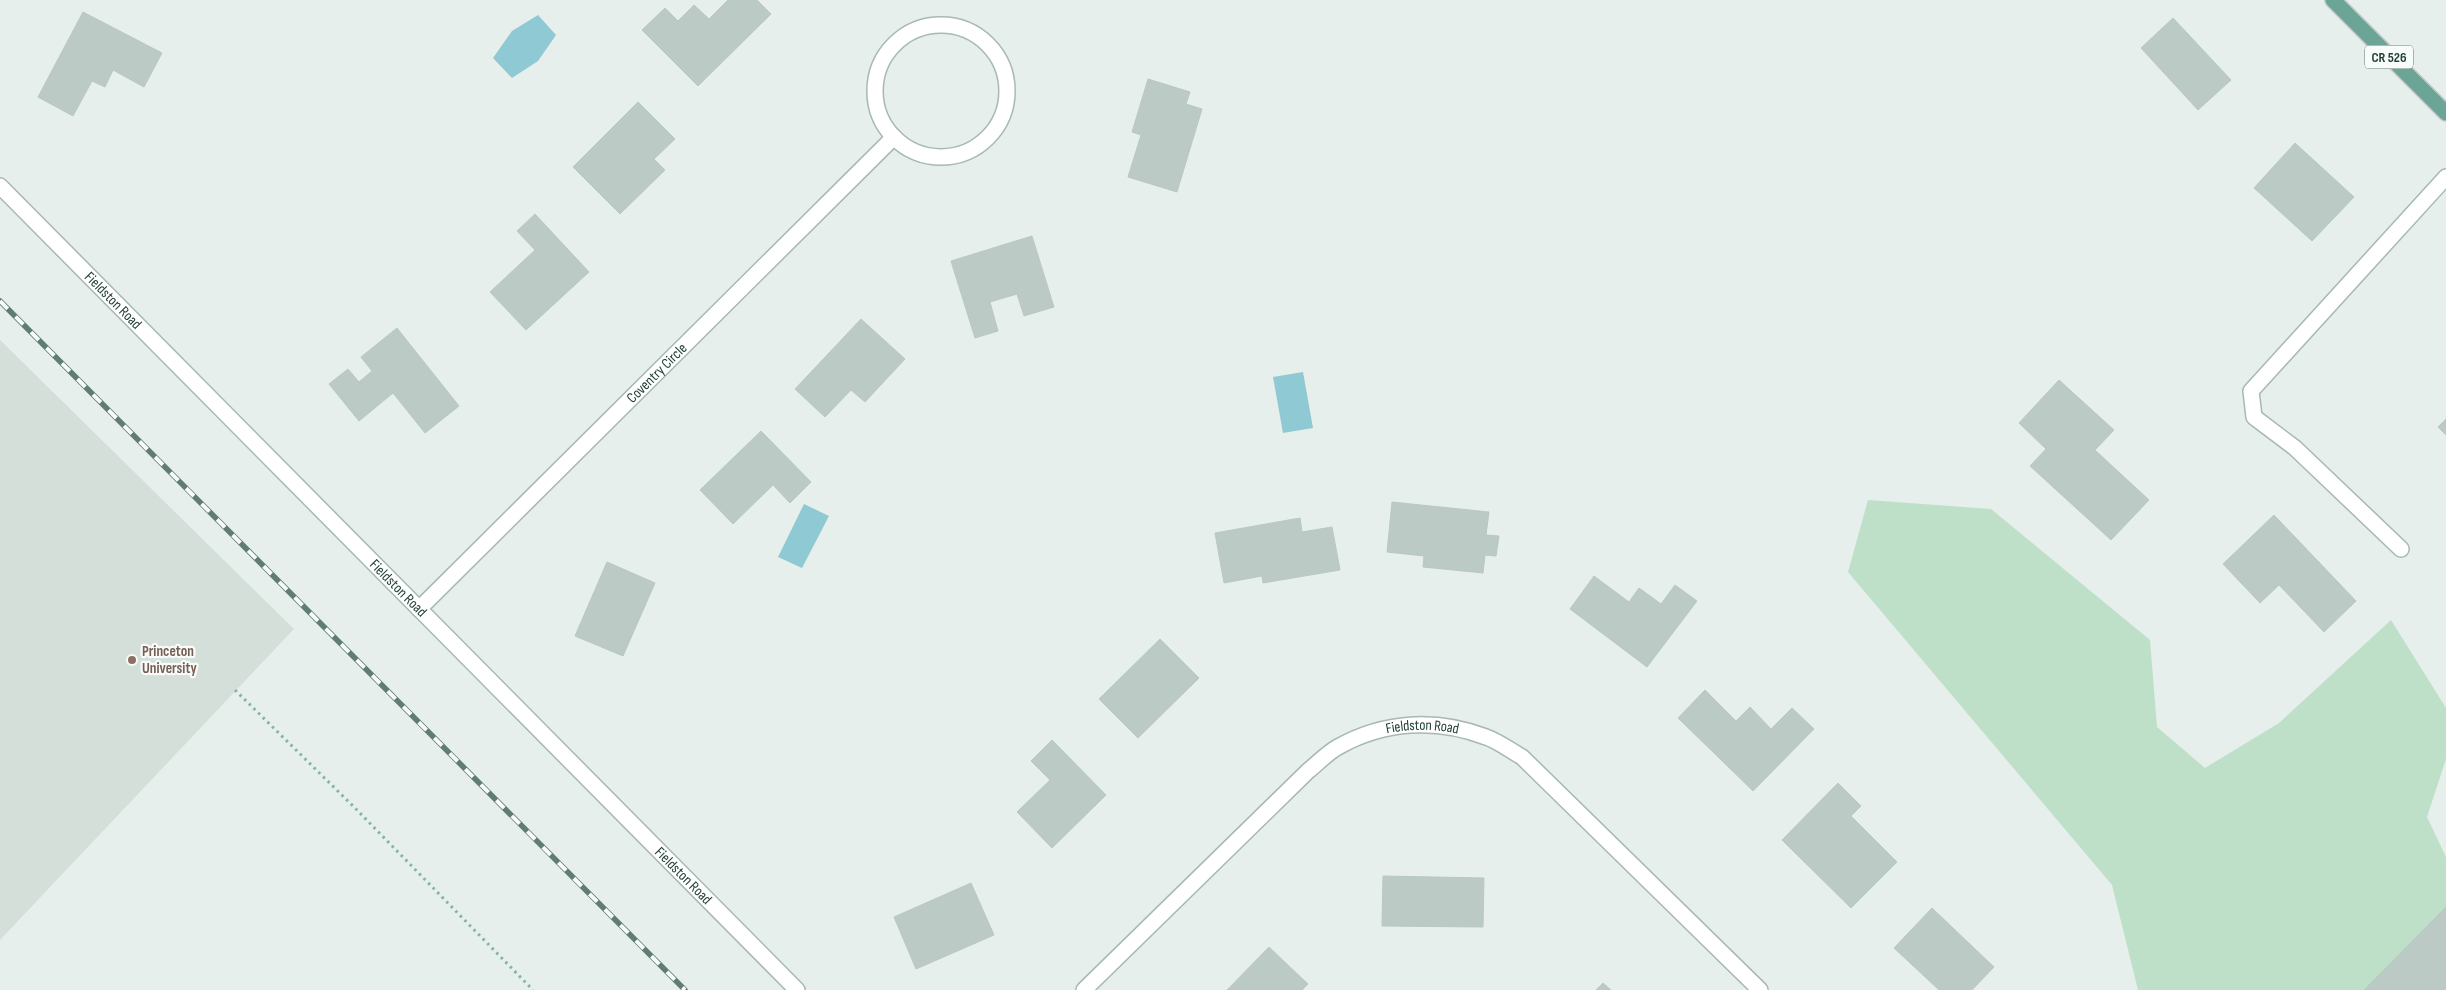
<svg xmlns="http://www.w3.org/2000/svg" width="2446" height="990" viewBox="0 0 2446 990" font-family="'Sofia Sans Condensed',sans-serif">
	<rect width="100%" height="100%" fill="#e6efeb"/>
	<path fill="#d4dfda" d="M 0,340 L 294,629 L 0,940 Z"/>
	<path fill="#bfe0c8" d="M 1868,500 L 1991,509 L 2150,640 L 2157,727 L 2205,768 L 2279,723 L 2391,620 L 2446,708 L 2446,759 L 2427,817 L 2446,857 L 2446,922 L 2370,990 L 2138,990 L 2112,885 L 1848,572 Z"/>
	<path fill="#8ec9d4" d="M 538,15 L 556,35 L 538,61 L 512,78 L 493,58 L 512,31 Z
		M 1303,372 L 1313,428 L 1283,433 L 1273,377 Z
		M 804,504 L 829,516 L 802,568 L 778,557 Z"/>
	<path fill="#bbcac4" stroke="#b8c9c2" d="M 728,0 L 757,0 L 771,14 L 698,86 L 642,30 L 665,8 L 678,21 L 694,5 L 709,19 Z
		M 83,12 L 162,53 L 144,87 L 113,70 L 105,87 L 92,81 L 73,116 L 38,97 Z
		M 2173,18 L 2231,80 L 2198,110 L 2141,48 Z
		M 1148,79 L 1190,92 L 1186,104 L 1202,109 L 1177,192 L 1128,177 L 1141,135 L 1132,132 Z
		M 638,102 L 675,139 L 654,159 L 665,170 L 620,214 L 573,167 Z
		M 2295,143 L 2354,197 L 2312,241 L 2254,188 Z
		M 535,214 L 589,272 L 526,330 L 490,292 L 535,250 L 517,231 Z
		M 1032,236 L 1054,307 L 1024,316 L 1017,294 L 990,302 L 998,331 L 975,338 L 951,261 Z
		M 861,319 L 905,359 L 865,402 L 851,390 L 825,417 L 795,389 Z
		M 397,328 L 459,406 L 425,433 L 393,393 L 359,421 L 329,384 L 348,369 L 359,382 L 372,371 L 361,357 Z
		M 2059,380 L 2114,430 L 2095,450 L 2149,500 L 2111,540 L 2030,466 L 2046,449 L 2019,423 Z
		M 2446,419 L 2446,435 L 2438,427 Z
		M 761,431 L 811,482 L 790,503 L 773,485 L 733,524 L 700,490 Z
		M 1392,502 L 1489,512 L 1486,535 L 1499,536 L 1496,556 L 1485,555 L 1483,573 L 1423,567 L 1424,556 L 1387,552 Z
		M 2274,515 L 2356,601 L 2324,632 L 2279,585 L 2260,603 L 2223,564 Z
		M 1300,518 L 1302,532 L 1332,527 L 1340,570 L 1263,583 L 1262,576 L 1224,583 L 1215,533 Z
		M 607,562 L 655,583 L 623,656 L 575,636 Z
		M 1594,576 L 1629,602 L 1639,588 L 1661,604 L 1675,585 L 1697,601 L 1647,667 L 1570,609 Z
		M 1160,639 L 1199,678 L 1138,738 L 1099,699 Z
		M 1705,690 L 1736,721 L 1750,707 L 1771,729 L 1792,708 L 1814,729 L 1753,791 L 1678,718 Z
		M 1052,740 L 1106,795 L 1052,848 L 1017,812 L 1050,780 L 1031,761 Z
		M 1838,783 L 1861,806 L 1851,816 L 1897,862 L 1851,908 L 1782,840 Z
		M 1383,876 L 1484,878 L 1483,927 L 1382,926 Z
		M 971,883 L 994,935 L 916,969 L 894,917 Z
		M 2446,907 L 2446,990 L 2364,990 Z
		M 1932,908 L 1994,967 L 1972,990 L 1939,990 L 1894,948 Z
		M 1269,947 L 1308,984 L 1302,990 L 1227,990 Z
		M 1603,983 L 1611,990 L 1596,990 Z"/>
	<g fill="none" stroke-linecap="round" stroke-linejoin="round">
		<defs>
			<g id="minor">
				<circle cx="941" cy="91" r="66"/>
				<path id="s1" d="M 0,186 L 797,990"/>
				<path d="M 2401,549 L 2295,448 L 2254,417 L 2251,391 L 2446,177"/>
				<path id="s2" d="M 419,609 L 894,137"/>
				<path id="s3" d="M 1084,990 L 1308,771 C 1318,763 1327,753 1338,747 C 1384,721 1436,718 1486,737 C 1498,741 1511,751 1522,757 L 1760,990"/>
			</g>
			<path id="major" d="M 2333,0 L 2446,113"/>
		</defs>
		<use href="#minor" stroke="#a8b8b2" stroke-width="18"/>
		<use href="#major" stroke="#c2cac8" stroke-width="18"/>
		<path stroke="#86b3a5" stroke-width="3" stroke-dasharray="2.5 4" stroke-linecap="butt" d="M 235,690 L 353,806 L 533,990"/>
		<use href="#minor" stroke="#fff" stroke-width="15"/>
		<use href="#major" stroke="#6aa596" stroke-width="15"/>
		<defs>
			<path id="rail" d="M 0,301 L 685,990"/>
		</defs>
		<use href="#rail" stroke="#5f7d75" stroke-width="5.5"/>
		<use href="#rail" stroke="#f7fbf9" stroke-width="4" stroke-dasharray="11" stroke-linecap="butt"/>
	</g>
	<circle fill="#8d6e63" stroke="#f7fbf9" stroke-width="2" cx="132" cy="660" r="5"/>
	<g text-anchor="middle" stroke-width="4.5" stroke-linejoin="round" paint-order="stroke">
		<rect fill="#f7fbf9" stroke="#637a73" stroke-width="1" x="2365" y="45.5" width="48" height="23" rx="4"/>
		<g font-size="14" font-weight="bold" fill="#24423a">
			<text x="2389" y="62">CR 526</text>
		</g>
		<g font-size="15" fill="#24423a" stroke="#f7fbf9">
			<text dy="5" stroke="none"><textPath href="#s1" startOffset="161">Fieldston Road</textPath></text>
			<text dy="5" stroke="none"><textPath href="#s2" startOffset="335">Coventry Circle</textPath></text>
			<text dy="5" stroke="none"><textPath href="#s1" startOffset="566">Fieldston Road</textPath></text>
			<text dy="5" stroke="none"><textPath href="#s3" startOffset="440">Fieldston Road</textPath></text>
			<text dy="5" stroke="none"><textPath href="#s1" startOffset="971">Fieldston Road</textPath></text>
		</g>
		<g font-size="15" font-weight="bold" fill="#785e54" stroke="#f7fbf9" text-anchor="start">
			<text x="142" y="656">Princeton<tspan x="142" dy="17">University</tspan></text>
		</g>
	</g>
</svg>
